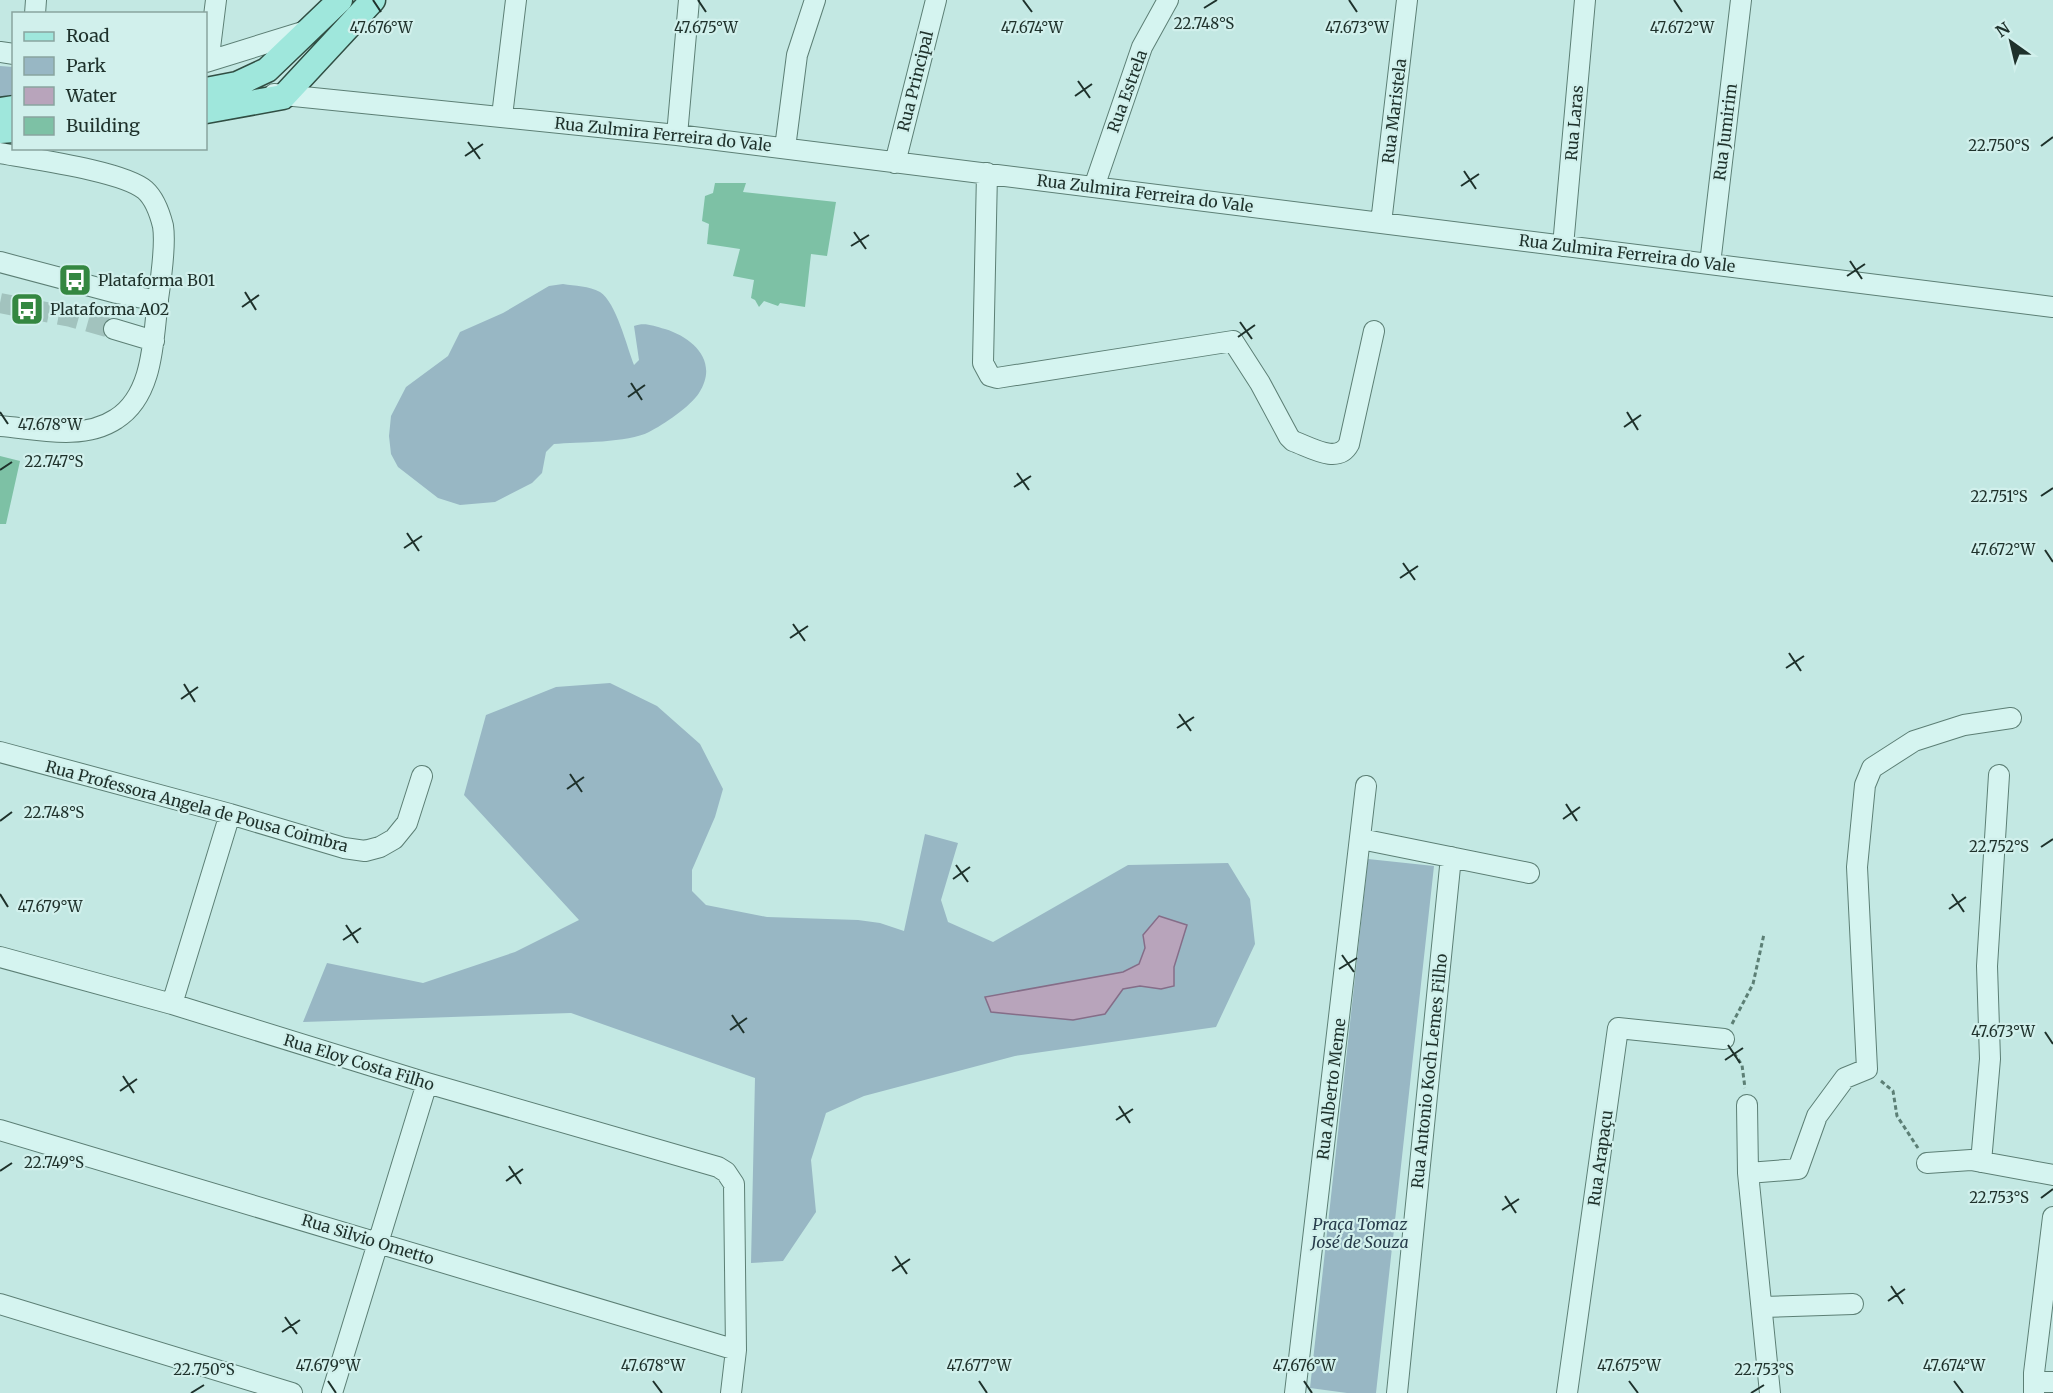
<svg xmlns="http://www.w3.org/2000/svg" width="2053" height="1393" viewBox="0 0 2053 1393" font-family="Merriweather,serif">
	<rect width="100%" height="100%" fill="#c3e8e3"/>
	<path fill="#98b7c4" d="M 0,66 L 13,67 L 13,100 L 0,101 Z
		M 563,284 C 575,286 589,286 600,292 C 616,302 627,347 634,365 L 639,360 L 634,326 C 645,322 653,326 665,329 C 694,338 719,362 699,393 C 691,406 663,425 649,432 C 628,443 578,442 554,444 L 546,452 L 542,473 L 532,483 L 495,502 L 460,505 L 438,498 L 398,467 L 391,454 L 389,436 L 391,416 L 406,387 L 448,356 L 460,332 L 503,313 L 549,286 Z
		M 610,683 L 657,706 L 700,744 L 723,789 L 715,817 L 692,870 L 692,891 L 706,905 L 767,917 L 858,920 L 880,923 L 904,931 L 925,834 L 958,843 L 941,900 L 948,922 L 993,942 L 1128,865 L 1228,863 L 1250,899 L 1255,944 L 1216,1027 L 1015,1056 L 864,1096 L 826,1113 L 811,1160 L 816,1212 L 783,1261 L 751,1263 L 755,1078 L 571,1013 L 303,1022 L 327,963 L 423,983 L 515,952 L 579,920 L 464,795 L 486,715 L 556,687 Z
		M 1368,859 L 1434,866 L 1376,1393 L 1347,1393 L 1310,1388 Z"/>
	<path fill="#b8a4bb" stroke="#856d88" stroke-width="1.5" d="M 1159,916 L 1187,925 L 1174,967 L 1174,986 L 1161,989 L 1140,986 L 1123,989 L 1105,1014 L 1073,1020 L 991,1012 L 985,997 L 1123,972 L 1139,964 L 1145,948 L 1143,935 Z"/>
	<path fill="#7dc1a5" d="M 715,183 L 746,183 L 743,192 L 836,202 L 827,256 L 811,254 L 805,307 L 780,303 L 778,306 L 764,301 L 759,307 L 755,300 L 751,298 L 754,280 L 733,276 L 740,249 L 707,244 L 709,224 L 702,221 L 705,196 L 713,193 Z
		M 0,456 L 20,461 L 6,524 L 0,524 Z"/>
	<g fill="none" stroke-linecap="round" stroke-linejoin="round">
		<path stroke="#a2c3be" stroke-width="20" stroke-dasharray="20 10" stroke-linecap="butt" d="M 0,303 L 71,317 L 114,329"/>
		<defs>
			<path id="minor" d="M 35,14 L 36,0
				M 0,52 L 14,54
				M 206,53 L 210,48 L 216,0
				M 206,62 L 309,30
				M 274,94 L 677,135 L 2053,307
				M 502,116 L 516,0
				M 677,135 L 689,0
				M 785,148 L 797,55 L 815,0
				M 0,153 C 32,159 123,171 145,190 C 154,198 160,214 163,226 C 166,245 161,279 158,299 C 153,339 154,395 116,419 C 83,441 36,429 0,426
				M 895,163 L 936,0
				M 987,173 L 983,363 L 990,376 L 997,378 L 1233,341 L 1260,383 L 1289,437 L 1293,441 C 1310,447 1338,465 1349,444 L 1374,331
				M 1094,187 L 1142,47 L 1168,0
				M 1381,223 L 1407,0
				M 1563,246 L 1585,0
				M 0,262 L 117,293 L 158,301
				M 1710,264 L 1741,0
				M 114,329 L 154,341
				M 0,752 L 230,814 L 344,848 L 365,851 L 380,847 L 394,839 L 407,823 L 422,776
				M 1361,839 L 1529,873
				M 0,957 L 172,1004 L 427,1083 L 718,1167 L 726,1172 L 734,1184 L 736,1350 L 731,1393
				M 172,1004 L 230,814
				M 1747,1105 L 1748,1173 L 1770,1393
				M 0,1130 L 736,1350
				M 1981,1162 L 1990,1059 L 1987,966 L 1999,775
				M 1927,1163 L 1971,1160 L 2053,1175
				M 1748,1173 L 1798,1169 L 1817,1116 L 1845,1078 L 1867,1069 L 1857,867 L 1865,785 L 1872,768 L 1914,741 L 1964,725 L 2011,718
				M 0,1304 L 292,1393
				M 1762,1307 L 1853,1304
				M 2034,1382 L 2053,1382
				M 332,1393 L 427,1083
				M 1295,1393 L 1366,786
				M 1397,1393 L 1451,857
				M 1567,1393 L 1618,1028 L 1724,1039
				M 2034,1393 L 2034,1373 L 2053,1217"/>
			<path id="major" d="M 206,90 L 237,84 L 267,70 L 340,0
				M 0,110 L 14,108
				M 206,111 L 283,97 L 373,0
				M 0,131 L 14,130"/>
		</defs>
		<use href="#minor" stroke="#5c7f75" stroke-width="22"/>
		<use href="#major" stroke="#304e43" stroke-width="27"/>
		<path stroke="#5c7f75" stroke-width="3" stroke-dasharray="4.5 3" stroke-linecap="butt" d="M 1732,1024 L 1753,984 L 1764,934
			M 1734,1053 L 1742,1065 L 1745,1088
			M 1881,1081 L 1893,1091 L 1897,1116 L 1918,1148"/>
		<use href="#minor" stroke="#d5f4f0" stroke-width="20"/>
		<use href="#major" stroke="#9fe7dc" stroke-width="24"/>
	</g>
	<path fill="none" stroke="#1e312b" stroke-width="2" d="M 373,0 L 381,12M 698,0 L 706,12M 1023,0 L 1032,12M 1349,0 L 1357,12M 1674,0 L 1682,12M 1204,8 L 1217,0M 1078,81 L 1090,98M 1075,96 L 1092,84M 468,142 L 480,159M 2041,146 L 2053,137M 465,156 L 483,144M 1464,171 L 1476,189M 1461,186 L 1479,174M 854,232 L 866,249M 851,246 L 869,235M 1850,261 L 1862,279M 1847,276 L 1865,264M 245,292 L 256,310M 242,307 L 259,295M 1240,322 L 1252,339M 1238,337 L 1255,325M 631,383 L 642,400M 628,397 L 645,385M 0,412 L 8,424M 1627,412 L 1638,430M 1624,427 L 1641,415M 0,470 L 12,462M 1017,473 L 1029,490M 1014,487 L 1031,476M 2041,496 L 2053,488M 407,533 L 419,551M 404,548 L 422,536M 2045,550 L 2053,562M 1403,563 L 1415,580M 1400,578 L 1418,566M 793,624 L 805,641M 790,638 L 808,626M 1789,653 L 1801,671M 1786,668 L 1804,656M 184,684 L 195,702M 181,699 L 198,687M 1179,714 L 1191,731M 1177,728 L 1194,717M 570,774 L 582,792M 567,789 L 584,777M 1566,804 L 1577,821M 1563,819 L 1580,807M 0,821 L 12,812M 2041,847 L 2053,839M 956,865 L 968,882M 953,879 L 970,867M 0,894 L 8,907M 1952,894 L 1964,912M 1949,909 L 1966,897M 346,925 L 358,943M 343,940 L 361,928M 1342,955 L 1354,972M 1339,969 L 1357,958M 732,1015 L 744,1033M 730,1030 L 747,1018M 2045,1032 L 2053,1044M 1728,1045 L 1740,1063M 1725,1060 L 1743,1048M 123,1076 L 134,1093M 120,1091 L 137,1079M 1119,1106 L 1130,1123M 1116,1120 L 1133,1109M 509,1166 L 521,1184M 0,1171 L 12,1163M 506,1181 L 523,1169M 1505,1196 L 1516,1213M 2041,1198 L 2053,1189M 1502,1210 L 1519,1199M 895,1256 L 907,1274M 892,1271 L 910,1259M 1891,1286 L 1903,1304M 1888,1301 L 1905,1289M 285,1317 L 297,1334M 282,1332 L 300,1320M 328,1381 L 336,1393M 653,1381 L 662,1393M 979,1381 L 987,1393M 1304,1381 L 1312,1393M 1629,1381 L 1638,1393M 1954,1381 L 1963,1393M 191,1393 L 204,1385M 1751,1393 L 1764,1385"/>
	<defs>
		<symbol id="bus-square" viewBox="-11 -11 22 22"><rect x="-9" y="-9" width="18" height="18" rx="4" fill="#348741" stroke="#d1f0ec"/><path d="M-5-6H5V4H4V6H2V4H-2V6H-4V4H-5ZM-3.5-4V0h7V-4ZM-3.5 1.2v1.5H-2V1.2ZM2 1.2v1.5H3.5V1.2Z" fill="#fff"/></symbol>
	</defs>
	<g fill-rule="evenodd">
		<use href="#bus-square" x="56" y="261" width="38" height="38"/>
		<use href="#bus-square" x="8" y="290" width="38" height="38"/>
	</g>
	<g text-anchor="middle" stroke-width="4.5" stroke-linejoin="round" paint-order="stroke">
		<g font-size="16" fill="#1e312b" stroke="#d1f0ec">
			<text transform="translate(915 81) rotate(-76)" y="6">Rua Principal</text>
			<text transform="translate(1127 91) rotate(-70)" y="6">Rua Estrela</text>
			<text transform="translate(1394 111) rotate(-83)" y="6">Rua Maristela</text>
			<text transform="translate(1574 123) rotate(-85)" y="6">Rua Laras</text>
			<text transform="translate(1725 132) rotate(-83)" y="6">Rua Jumirim</text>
			<text transform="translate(663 134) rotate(6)" y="6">Rua Zulmira Ferreira do Vale</text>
			<text transform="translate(1145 193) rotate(7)" y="6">Rua Zulmira Ferreira do Vale</text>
			<text transform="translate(1627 253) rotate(7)" y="6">Rua Zulmira Ferreira do Vale</text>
			<text transform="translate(197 806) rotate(15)" y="6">Rua Professora Angela de Pousa Coimbra</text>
			<text transform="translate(359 1062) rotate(17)" y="6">Rua Eloy Costa Filho</text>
			<text transform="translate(1429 1071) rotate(-84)" y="6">Rua Antonio Koch Lemes Filho</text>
			<text transform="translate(1331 1089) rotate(-83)" y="6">Rua Alberto Meme</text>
			<text transform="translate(1600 1158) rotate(-82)" y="6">Rua Arapaçu</text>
			<text transform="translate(368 1239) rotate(17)" y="6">Rua Silvio Ometto</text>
		</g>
		<g font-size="16" fill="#1e312b" stroke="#d1f0ec" text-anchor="start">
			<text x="98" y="286">Plataforma B01</text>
			<text x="50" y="315">Plataforma A02</text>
		</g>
		<g font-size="16" font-style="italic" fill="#273c4b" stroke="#d1f0ec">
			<text x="1360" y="1230">Praça Tomaz<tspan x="1360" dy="18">José de Souza</tspan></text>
		</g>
	</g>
	<g font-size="15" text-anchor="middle" fill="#1e312b" stroke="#d1f0ec" stroke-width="4.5" stroke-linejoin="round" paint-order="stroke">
		<text x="1204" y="29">22.748°S</text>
		<text x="381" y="33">47.676°W</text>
		<text x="706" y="33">47.675°W</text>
		<text x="1032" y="33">47.674°W</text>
		<text x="1357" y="33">47.673°W</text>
		<text x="1682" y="33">47.672°W</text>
		<text x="1999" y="151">22.750°S</text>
		<text x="50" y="430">47.678°W</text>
		<text x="54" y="467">22.747°S</text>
		<text x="1999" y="502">22.751°S</text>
		<text x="2003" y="555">47.672°W</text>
		<text x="54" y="818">22.748°S</text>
		<text x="1999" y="852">22.752°S</text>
		<text x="50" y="912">47.679°W</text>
		<text x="2003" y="1037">47.673°W</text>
		<text x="54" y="1168">22.749°S</text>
		<text x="1999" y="1203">22.753°S</text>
		<text x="328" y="1371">47.679°W</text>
		<text x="653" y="1371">47.678°W</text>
		<text x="979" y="1371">47.677°W</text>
		<text x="1304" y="1371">47.676°W</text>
		<text x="1629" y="1371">47.675°W</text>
		<text x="1954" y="1371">47.674°W</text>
		<text x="204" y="1375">22.750°S</text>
		<text x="1764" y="1375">22.753°S</text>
	</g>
	<rect x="12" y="12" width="195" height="138" fill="#d1f0ec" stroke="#89a49f" stroke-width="1.5"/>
	<rect x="24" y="32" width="30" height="9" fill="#9fe7dc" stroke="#89a49f" stroke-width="1.5"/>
	<text x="66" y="42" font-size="18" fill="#1e312b">Road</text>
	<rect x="24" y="57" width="30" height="18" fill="#98b7c4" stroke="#89a49f" stroke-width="1.5"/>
	<text x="66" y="72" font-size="18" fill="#1e312b">Park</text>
	<rect x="24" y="87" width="30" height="18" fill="#b8a4bb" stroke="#89a49f" stroke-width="1.5"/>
	<text x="66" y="102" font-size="18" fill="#1e312b">Water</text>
	<rect x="24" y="117" width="30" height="18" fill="#7dc1a5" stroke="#89a49f" stroke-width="1.5"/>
	<text x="66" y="132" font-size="18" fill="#1e312b">Building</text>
	<g transform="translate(2011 42) rotate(326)" stroke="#d1f0ec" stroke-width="4.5" paint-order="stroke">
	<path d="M0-4.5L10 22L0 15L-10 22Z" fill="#1e312b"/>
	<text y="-9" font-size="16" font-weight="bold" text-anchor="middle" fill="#1e312b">N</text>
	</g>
</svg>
